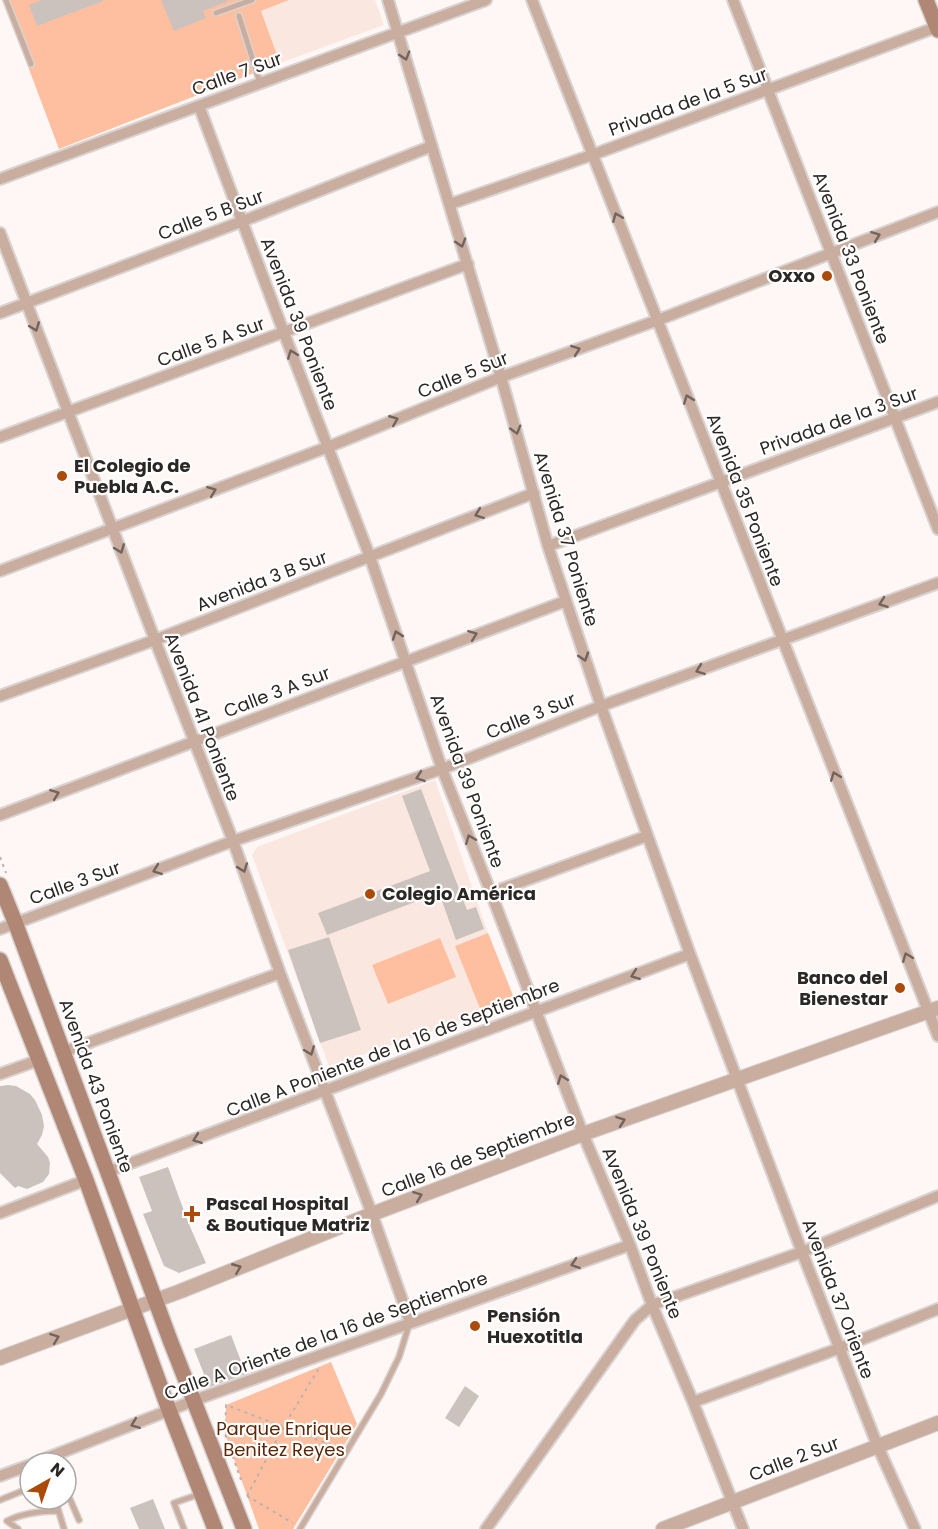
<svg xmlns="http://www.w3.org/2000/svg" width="938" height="1529" viewBox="0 0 938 1529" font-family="Poppins,sans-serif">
	<rect width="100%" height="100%" fill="#fef7f5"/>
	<path fill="#fae8e0" d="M 289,0 L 375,0 L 384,25 L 280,63 L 260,10 Z
		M 435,780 L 488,933 L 514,998 L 514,1004 L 329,1066 L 252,855 L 257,847 Z"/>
	<path fill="#febfa0" d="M 3,0 L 289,0 L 261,11 L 280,63 L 59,149 Z
		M 488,933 L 514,998 L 481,1011 L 455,946 Z
		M 440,938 L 456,977 L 388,1004 L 372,965 Z
		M 331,1362 L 357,1424 L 293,1529 L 259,1529 L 225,1434 L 226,1405 Z"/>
	<path fill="#cbc1bd" d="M 42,0 L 103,0 L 103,1 L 37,26 L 29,5 Z
		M 161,0 L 228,0 L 228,1 L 203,11 L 206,18 L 174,31 Z
		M 421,789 L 467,910 L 476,907 L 484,929 L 456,940 L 439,893 L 327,935 L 318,913 L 430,871 L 402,796 Z
		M 329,937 L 361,1030 L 320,1043 L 288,950 Z
		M 8,1085 L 16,1086 L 30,1094 L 35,1100 L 42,1115 L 44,1126 L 42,1135 L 37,1144 L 48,1157 L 50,1163 L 49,1174 L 43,1182 L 27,1189 L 18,1186 L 15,1188 L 0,1173 L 0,1086 Z
		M 168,1167 L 188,1222 L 206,1263 L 179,1273 L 164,1266 L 143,1214 L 152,1211 L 139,1177 Z
		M 231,1335 L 246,1374 L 209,1387 L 194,1349 Z
		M 465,1386 L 479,1396 L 459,1427 L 445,1418 Z
		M 153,1499 L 165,1529 L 139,1529 L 130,1508 Z"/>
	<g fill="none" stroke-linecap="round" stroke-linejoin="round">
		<defs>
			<path id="service" d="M 6,0 L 31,64
				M 216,13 L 252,0
				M 239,16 L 260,83
				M 66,1490 L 79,1520
				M 55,1499 L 64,1529
				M 0,1500 L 30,1488
				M 18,1529 L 7,1521 C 23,1513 40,1511 58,1511
				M 184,1529 L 174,1503 L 200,1494
				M 300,1529 L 381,1394 L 399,1357 L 409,1325"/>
			<path id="minor" d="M 388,0 L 501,377 L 548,546 L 601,706 L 690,954 L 802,1252 L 878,1447 L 915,1529
				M 532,0 L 938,1036
				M 733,0 L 938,529
				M 199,106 L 284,333 L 370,557 L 442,769 L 491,893 L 583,1134 L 630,1245 L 652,1305 L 693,1402 L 743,1529
				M 0,179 L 486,0
				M 450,204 L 592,155 L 937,27
				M 0,233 L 155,640 L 233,841 L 280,973 L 372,1214 L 410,1322
				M 0,313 L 243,221 L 432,146
				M 0,437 L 468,264
				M 548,546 L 938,402
				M 0,571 L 328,447 L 501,377 L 658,320 L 938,212
				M 0,696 L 155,640 L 534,493
				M 0,815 L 566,601
				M 491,893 L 647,836
				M 0,929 L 233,841 L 442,769 L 601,706 L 938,583
				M 63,1052 L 280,973
				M 0,1074 L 39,1060
				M 107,1172 L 690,954
				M 0,1213 L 86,1180
				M 693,1402 L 840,1348 L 938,1309
				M 34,1463 L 206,1396 L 630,1245
				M 0,1476 L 30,1465
				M 486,1529 L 635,1320 L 652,1305 L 802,1252 L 938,1196"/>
			<path id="tertiary" d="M 0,1358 L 181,1291 L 372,1214 L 583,1134 L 938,1008
				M 663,1529 L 938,1423"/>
			<path id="secondary" d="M 926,0 L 938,30
				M 0,885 L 15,922 L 170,1340 L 244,1529
				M 0,960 L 86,1180 L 169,1410 L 215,1529"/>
		</defs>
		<use href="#service" stroke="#d8d2d0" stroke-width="8"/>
		<use href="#minor" stroke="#d8d2d0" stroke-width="14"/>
		<use href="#tertiary" stroke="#d8d2d0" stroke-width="16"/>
		<use href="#secondary" stroke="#d8d2d0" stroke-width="18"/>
		<path stroke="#b8b2b0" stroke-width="2" stroke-dasharray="3 4.5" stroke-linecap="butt" d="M 0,857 L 6,873
			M 241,1480 L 225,1434 L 226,1405 L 339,1448
			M 247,1496 L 284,1426 L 319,1368
			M 247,1496 L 293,1523"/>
		<use href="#service" stroke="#c9ad9f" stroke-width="5"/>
		<use href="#minor" stroke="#c9ad9f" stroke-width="10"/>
		<use href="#tertiary" stroke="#c9ad9f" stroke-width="14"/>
		<use href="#secondary" stroke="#b08774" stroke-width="15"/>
	</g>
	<defs><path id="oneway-chevron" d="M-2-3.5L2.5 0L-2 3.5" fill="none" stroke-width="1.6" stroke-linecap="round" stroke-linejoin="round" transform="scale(1.5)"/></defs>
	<g stroke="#72635c">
		<use href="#oneway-chevron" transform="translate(405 56) rotate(73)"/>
		<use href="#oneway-chevron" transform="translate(617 217) rotate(-112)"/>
		<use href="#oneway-chevron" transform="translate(876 236) rotate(-21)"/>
		<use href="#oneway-chevron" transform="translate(461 243) rotate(73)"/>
		<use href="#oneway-chevron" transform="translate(35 327) rotate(69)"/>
		<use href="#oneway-chevron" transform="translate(576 350) rotate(-20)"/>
		<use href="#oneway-chevron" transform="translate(292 354) rotate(-111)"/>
		<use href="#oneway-chevron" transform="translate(688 399) rotate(-111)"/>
		<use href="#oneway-chevron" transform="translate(394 420) rotate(-22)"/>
		<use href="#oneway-chevron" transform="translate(516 430) rotate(74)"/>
		<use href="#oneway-chevron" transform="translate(212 491) rotate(-21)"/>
		<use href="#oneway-chevron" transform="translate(479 514) rotate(159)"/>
		<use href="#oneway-chevron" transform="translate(120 549) rotate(69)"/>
		<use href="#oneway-chevron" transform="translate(883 603) rotate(160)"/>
		<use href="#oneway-chevron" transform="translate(397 635) rotate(-109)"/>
		<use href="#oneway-chevron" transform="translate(473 635) rotate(-20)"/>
		<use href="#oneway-chevron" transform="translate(584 657) rotate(72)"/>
		<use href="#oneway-chevron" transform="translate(700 670) rotate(160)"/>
		<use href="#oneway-chevron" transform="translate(835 776) rotate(-111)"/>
		<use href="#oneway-chevron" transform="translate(420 777) rotate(161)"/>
		<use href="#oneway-chevron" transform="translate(55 794) rotate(-21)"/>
		<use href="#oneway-chevron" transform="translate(470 839) rotate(-112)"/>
		<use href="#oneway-chevron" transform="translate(243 868) rotate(70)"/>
		<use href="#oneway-chevron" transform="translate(157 870) rotate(160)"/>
		<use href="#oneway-chevron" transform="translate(907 957) rotate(-111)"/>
		<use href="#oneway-chevron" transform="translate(635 975) rotate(160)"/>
		<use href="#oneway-chevron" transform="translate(310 1051) rotate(69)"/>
		<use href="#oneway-chevron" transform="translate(562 1079) rotate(-111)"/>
		<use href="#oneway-chevron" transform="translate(621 1121) rotate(-20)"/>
		<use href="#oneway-chevron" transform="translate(197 1139) rotate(160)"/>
		<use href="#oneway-chevron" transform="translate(418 1196) rotate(-21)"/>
		<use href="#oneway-chevron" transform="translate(575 1264) rotate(161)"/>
		<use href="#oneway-chevron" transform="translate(237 1268) rotate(-22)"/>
		<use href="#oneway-chevron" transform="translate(55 1338) rotate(-21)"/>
		<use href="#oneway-chevron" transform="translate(135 1424) rotate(159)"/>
	</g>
	<g fill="#ac4a09" stroke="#fff" stroke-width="2">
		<circle cx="827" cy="276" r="6"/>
		<circle cx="62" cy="476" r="6"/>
		<circle cx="370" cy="894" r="6"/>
		<circle cx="900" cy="988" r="6"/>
		<path d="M189 1205h6v6h6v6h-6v6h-6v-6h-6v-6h6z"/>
		<circle cx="475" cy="1326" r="6"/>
	</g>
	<g text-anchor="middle" stroke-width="4.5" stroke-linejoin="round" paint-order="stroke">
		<g font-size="18" fill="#2b2725" stroke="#fff">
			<text transform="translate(237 74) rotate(-20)" y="6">Calle 7 Sur</text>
			<text transform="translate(688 102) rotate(-20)" y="6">Privada de la 5 Sur</text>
			<text transform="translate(211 215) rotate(-21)" y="6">Calle 5 B Sur</text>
			<text transform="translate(851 258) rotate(69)" y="6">Avenida 33 Poniente</text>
			<text transform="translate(299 324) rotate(69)" y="6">Avenida 39 Poniente</text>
			<text transform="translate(211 342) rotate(-20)" y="6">Calle 5 A Sur</text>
			<text transform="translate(463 375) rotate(-22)" y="6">Calle 5 Sur</text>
			<text transform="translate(839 421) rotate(-20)" y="6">Privada de la 3 Sur</text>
			<text transform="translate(745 500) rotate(69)" y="6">Avenida 35 Poniente</text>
			<text transform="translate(566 539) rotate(73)" y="6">Avenida 37 Poniente</text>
			<text transform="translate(262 581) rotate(-21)" y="6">Avenida 3 B Sur</text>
			<text transform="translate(277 692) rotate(-21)" y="6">Calle 3 A Sur</text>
			<text transform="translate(531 716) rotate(-22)" y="6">Calle 3 Sur</text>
			<text transform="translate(202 717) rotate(69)" y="6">Avenida 41 Poniente</text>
			<text transform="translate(467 781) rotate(70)" y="6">Avenida 39 Poniente</text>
			<text transform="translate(75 883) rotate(-20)" y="6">Calle 3 Sur</text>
			<text transform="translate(393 1048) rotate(-21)" y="6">Calle A Poniente de la 16 de Septiembre</text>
			<text transform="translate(96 1086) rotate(70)" y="6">Avenida 43 Poniente</text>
			<text transform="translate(478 1155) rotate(-21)" y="6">Calle 16 de Septiembre</text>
			<text transform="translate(642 1233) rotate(68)" y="6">Avenida 39 Poniente</text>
			<text transform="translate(838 1299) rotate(69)" y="6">Avenida 37 Oriente</text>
			<text transform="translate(326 1336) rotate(-20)" y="6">Calle A Oriente de la 16 de Septiembre</text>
			<text transform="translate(794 1459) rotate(-21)" y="6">Calle 2 Sur</text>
		</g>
		<g font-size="18" font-weight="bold" fill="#2b2725" stroke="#fff" text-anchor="start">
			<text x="815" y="282" text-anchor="end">Oxxo</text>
			<text x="74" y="472">El Colegio de<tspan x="74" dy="21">Puebla A.C.</tspan></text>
			<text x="382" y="900">Colegio América</text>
			<text x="888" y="984" text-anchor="end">Banco del<tspan x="888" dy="21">Bienestar</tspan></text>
			<text x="206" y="1210">Pascal Hospital<tspan x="206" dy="21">&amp; Boutique Matriz</tspan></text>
			<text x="487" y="1322">Pensión<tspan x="487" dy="21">Huexotitla</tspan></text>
		</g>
		<g font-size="18" fill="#5c2503" stroke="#fff">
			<text x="284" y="1435">Parque Enrique<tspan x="284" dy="21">Benitez Reyes</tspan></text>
		</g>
	</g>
	<g transform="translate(48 1481) rotate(40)"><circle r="28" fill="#ffffff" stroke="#aaa9a8" stroke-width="1.5"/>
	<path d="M0-4.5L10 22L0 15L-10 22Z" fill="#ac4a09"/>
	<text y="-9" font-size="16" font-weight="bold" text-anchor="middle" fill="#2b2725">N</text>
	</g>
</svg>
